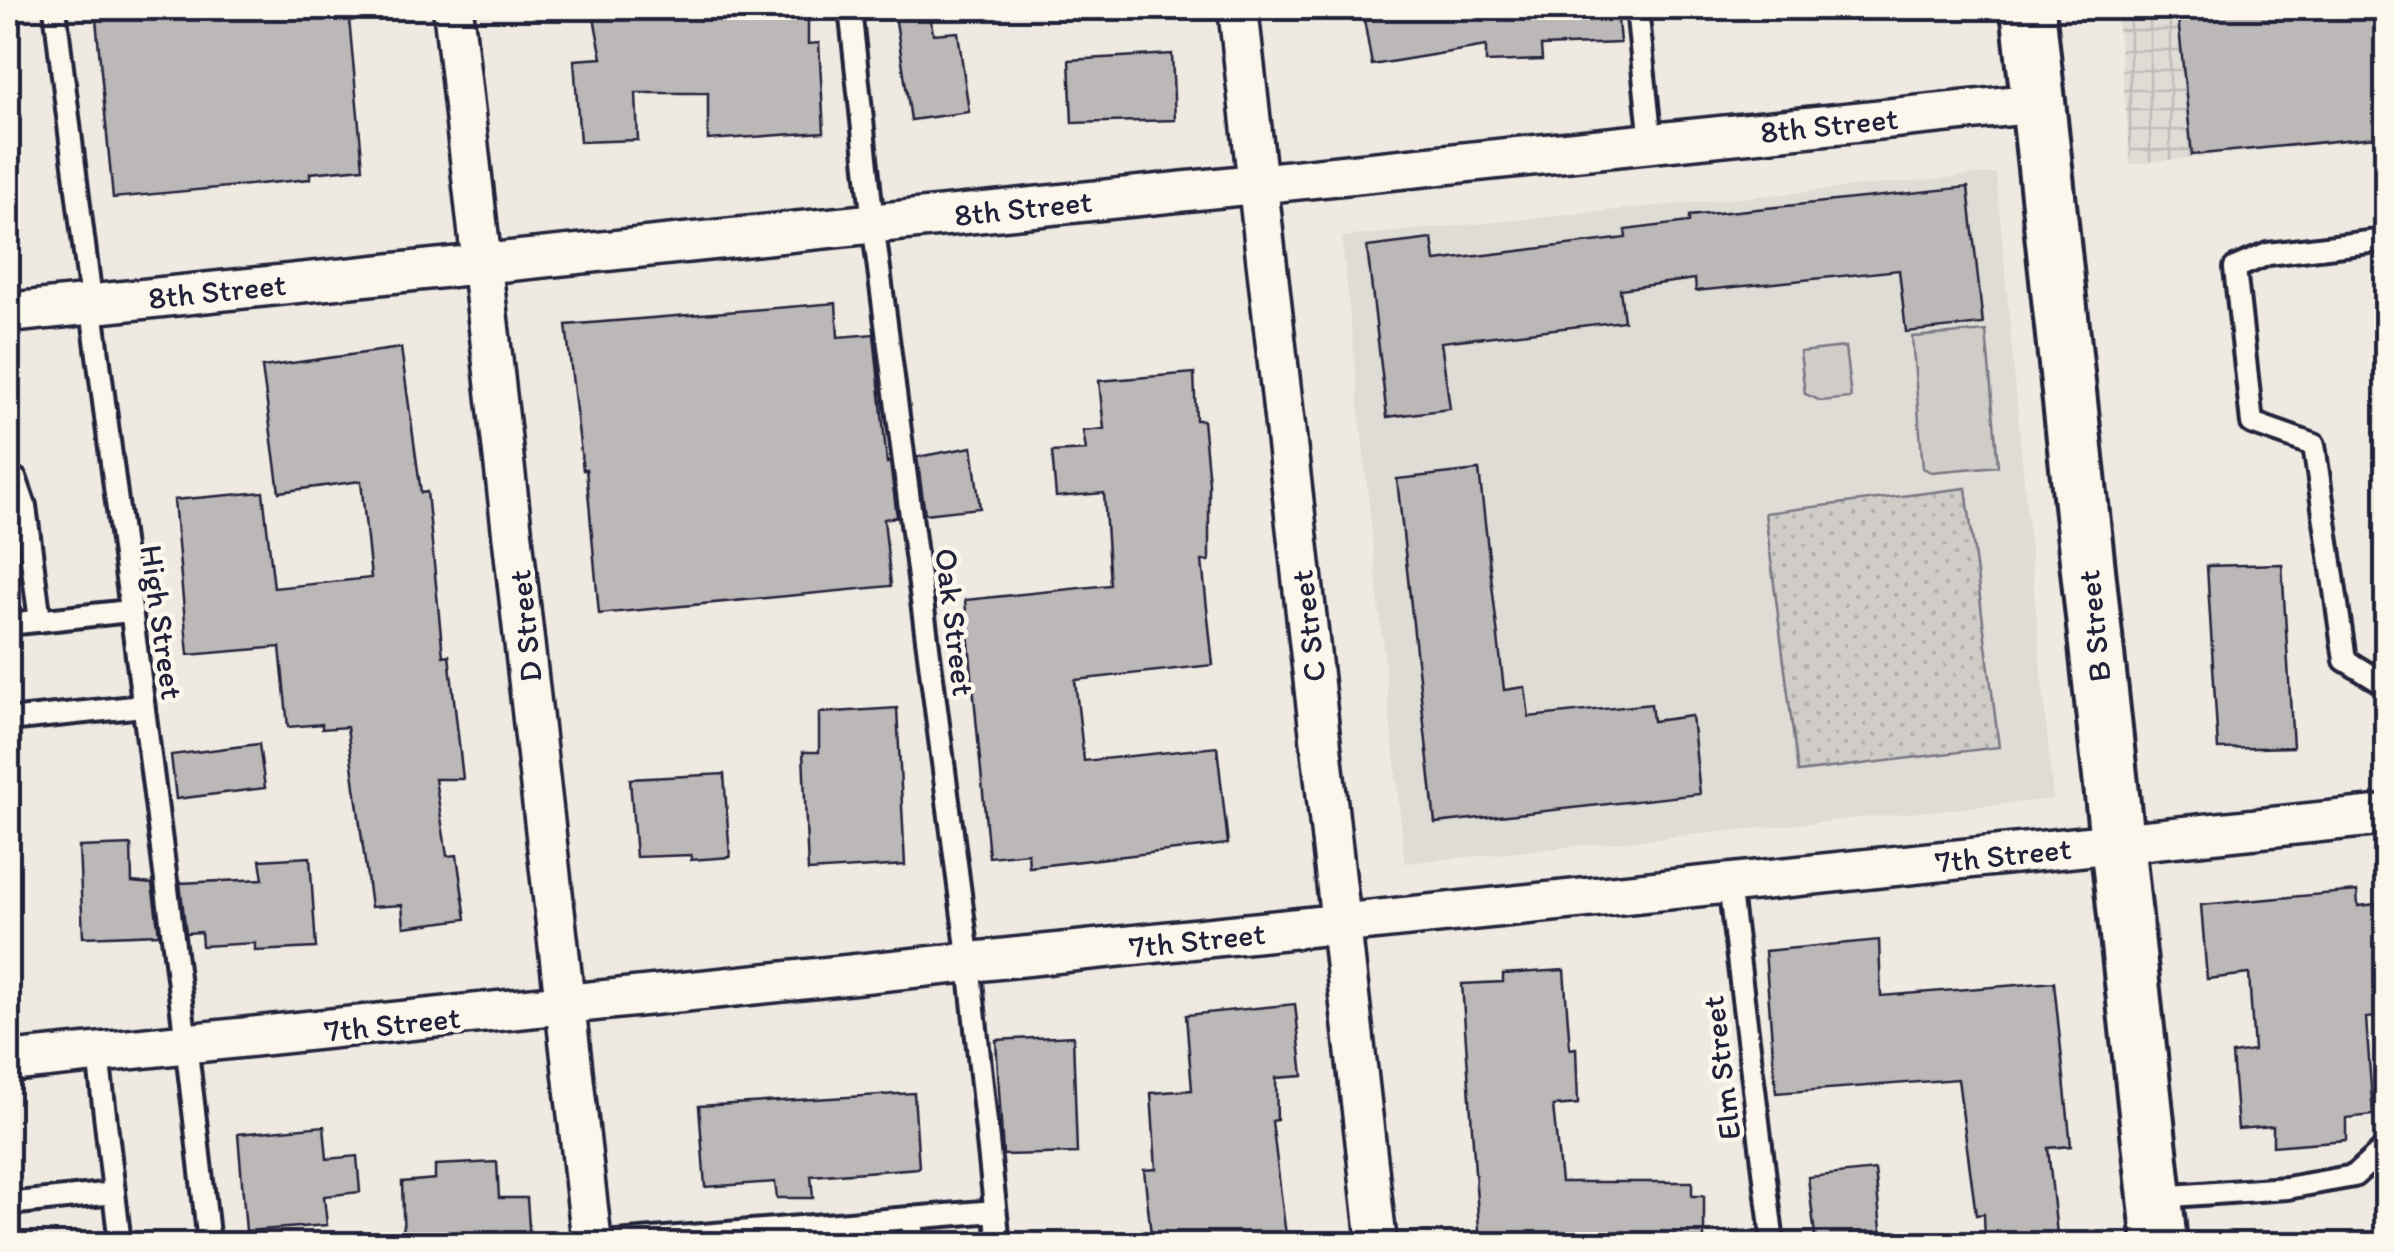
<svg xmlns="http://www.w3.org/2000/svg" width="2394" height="1252" viewBox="0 0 2394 1252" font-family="Itim,sans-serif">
	<defs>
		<pattern id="industrial-grid" width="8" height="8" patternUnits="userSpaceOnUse" patternTransform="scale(2.5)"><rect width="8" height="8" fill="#dfdbd5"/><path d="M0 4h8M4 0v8" fill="none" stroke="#bfbcb8"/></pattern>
		<pattern id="grass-dots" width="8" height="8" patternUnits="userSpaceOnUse" patternTransform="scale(2.5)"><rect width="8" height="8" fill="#d0cdc9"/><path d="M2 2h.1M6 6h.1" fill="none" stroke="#b2b0ae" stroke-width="1.8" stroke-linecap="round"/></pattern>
	</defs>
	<rect width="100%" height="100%" fill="#eeeae2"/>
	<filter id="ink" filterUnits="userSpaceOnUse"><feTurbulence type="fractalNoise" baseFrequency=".01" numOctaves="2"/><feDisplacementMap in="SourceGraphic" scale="20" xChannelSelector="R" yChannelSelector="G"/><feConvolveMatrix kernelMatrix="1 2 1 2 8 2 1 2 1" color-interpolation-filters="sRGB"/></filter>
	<g filter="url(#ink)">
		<path fill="#dfdbd5" d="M 1996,173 L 2053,799 L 1405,863 L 1342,237 Z"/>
		<path fill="url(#industrial-grid)" d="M 2116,8 L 2386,8 L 2386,137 L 2131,164 Z"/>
		<path fill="url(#grass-dots)" stroke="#797882" stroke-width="2.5" d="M 1966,488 L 1999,747 L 1798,772 L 1765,513 Z"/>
		<path fill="#d0cdc9" stroke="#797882" stroke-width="2.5" d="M 1986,331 L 1998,466 L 1931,472 L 1923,468 L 1912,337 Z
			M 1845,347 L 1851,398 L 1821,401 L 1805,394 L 1800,352 Z"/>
		<path fill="#bcb8b8" stroke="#22223b" stroke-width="2.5" d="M 95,8 L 348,8 L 363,168 L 310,173 L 310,179 L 113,198 Z
			M 592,8 L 808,8 L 808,44 L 819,43 L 824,132 L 708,140 L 708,93 L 636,93 L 638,140 L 580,142 L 574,60 L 602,58 Z
			M 894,8 L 929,8 L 933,34 L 958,32 L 969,112 L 911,120 Z
			M 1362,8 L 1617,8 L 1620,43 L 1541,46 L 1542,60 L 1486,62 L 1486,46 L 1372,65 Z
			M 2177,8 L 2386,8 L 2386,136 L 2192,155 Z
			M 1172,54 L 1175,120 L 1072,123 L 1069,60 Z
			M 1968,187 L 1983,324 L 1906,332 L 1899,270 L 1696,291 L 1695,279 L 1620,289 L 1624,321 L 1441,342 L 1450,409 L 1387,417 L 1367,247 L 1432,239 L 1435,261 L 1626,238 L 1625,230 L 1689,222 L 1689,216 Z
			M 836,303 L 838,337 L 874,334 L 887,463 L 890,462 L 897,517 L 884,519 L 891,586 L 599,614 L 586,469 L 583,470 L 566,325 Z
			M 401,348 L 421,493 L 427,492 L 443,656 L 449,655 L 463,779 L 435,779 L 447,856 L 457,855 L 466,919 L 404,927 L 402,905 L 371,907 L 347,727 L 322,729 L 322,724 L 288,727 L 280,647 L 188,655 L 174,500 L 263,492 L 274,588 L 371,578 L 361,481 L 279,492 L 262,367 Z
			M 1194,373 L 1196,420 L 1203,420 L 1209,483 L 1209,561 L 1202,561 L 1213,665 L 1075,680 L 1084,761 L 1217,747 L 1228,844 L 1029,867 L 1028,853 L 989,857 L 965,600 L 1110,585 L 1104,493 L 1056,497 L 1052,452 L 1086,450 L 1083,431 L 1104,429 L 1099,381 Z
			M 972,447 L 980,508 L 925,514 L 917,457 Z
			M 1479,470 L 1504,690 L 1525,687 L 1529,717 L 1651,704 L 1653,721 L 1692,716 L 1700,794 L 1435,823 L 1397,479 Z
			M 2282,564 L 2293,747 L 2218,749 L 2207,566 Z
			M 897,708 L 905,865 L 808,871 L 803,752 L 819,752 L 819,713 Z
			M 259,744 L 265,788 L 176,799 L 171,755 Z
			M 724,774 L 730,857 L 691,860 L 691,855 L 636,857 L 630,779 Z
			M 131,845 L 132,882 L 152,884 L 159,934 L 83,937 L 79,847 Z
			M 310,857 L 316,948 L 255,951 L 255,943 L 202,946 L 201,932 L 186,933 L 180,883 L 263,879 L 260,860 Z
			M 2357,891 L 2358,906 L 2386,903 L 2386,1016 L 2366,1018 L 2373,1115 L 2346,1118 L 2346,1140 L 2273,1146 L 2273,1126 L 2238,1129 L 2232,1054 L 2254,1051 L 2249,974 L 2207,979 L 2201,905 Z
			M 1879,940 L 1881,996 L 2054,982 L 2071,1146 L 2048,1148 L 2058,1244 L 1985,1244 L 1984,1214 L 1976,1215 L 1958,1079 L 1776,1093 L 1765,951 Z
			M 1564,970 L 1570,1049 L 1576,1048 L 1578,1104 L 1553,1106 L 1561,1182 L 1692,1182 L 1692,1196 L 1704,1196 L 1704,1242 L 1480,1244 L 1462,984 L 1503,982 L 1503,974 Z
			M 1295,1004 L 1303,1076 L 1276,1078 L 1277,1120 L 1272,1121 L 1287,1244 L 1152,1244 L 1144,1170 L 1156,1169 L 1151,1093 L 1192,1090 L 1186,1015 Z
			M 1073,1036 L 1077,1153 L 1003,1155 L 996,1040 Z
			M 914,1093 L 919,1168 L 811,1176 L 813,1198 L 777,1198 L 775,1182 L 705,1187 L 699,1106 Z
			M 324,1126 L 327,1159 L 357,1156 L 360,1192 L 324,1196 L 327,1225 L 246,1231 L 238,1134 Z
			M 497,1162 L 499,1198 L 527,1198 L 530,1242 L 404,1244 L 402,1182 L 435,1179 L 435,1165 Z
			M 1875,1170 L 1882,1239 L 1816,1244 L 1808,1177 Z"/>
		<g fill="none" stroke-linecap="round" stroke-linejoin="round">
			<defs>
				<path id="lane" d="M 55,8 C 103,420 164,831 209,1244
					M 850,8 L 873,223 L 969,963 L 999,1244
					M 1637,8 L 1651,143
					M 2386,240 L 2268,254 L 2235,268 L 2252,423 L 2314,445 L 2345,660 L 2379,681 L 2386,680
					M 8,479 L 16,480 L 25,506 L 40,621
					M 8,624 L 130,611
					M 8,720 L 143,706
					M 1729,884 L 1773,1244
					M 98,1054 L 120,1244
					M 2157,1197 L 2287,1188 L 2354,1176 L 2386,1147
					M 8,1204 L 114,1193
					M 912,1217 L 914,1244
					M 592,1244 L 995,1211"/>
				<path id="street" d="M 453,8 L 592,1244
					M 1238,8 L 1377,1244
					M 8,313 L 2039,103
					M 8,1062 L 2386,815"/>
				<path id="secondary" d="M 2028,8 L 2160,1244"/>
			</defs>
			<use href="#lane" stroke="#22223b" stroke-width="28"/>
			<use href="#street" stroke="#22223b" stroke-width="45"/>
			<use href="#secondary" stroke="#22223b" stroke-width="60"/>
			<use href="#lane" stroke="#fbf7ec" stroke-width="20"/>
			<use href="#street" stroke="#fbf7ec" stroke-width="38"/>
			<use href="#secondary" stroke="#fbf7ec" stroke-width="52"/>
		</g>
	</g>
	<g text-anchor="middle" stroke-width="9" stroke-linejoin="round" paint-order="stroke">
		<g font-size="32" fill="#22223b" stroke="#fbf7ec">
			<text transform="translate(1829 125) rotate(-6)" y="11">8th Street</text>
			<text transform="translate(1023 208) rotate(-6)" y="11">8th Street</text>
			<text transform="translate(217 291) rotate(-6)" y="11">8th Street</text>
			<text transform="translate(162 622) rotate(82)" y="11">High Street</text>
			<text transform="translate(955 622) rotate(83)" y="11">Oak Street</text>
			<text transform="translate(525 626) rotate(-96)" y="11">D Street</text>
			<text transform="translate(1308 626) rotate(-97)" y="11">C Street</text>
			<text transform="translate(2094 626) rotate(-96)" y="11">B Street</text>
			<text transform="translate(2003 855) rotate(-6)" y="11">7th Street</text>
			<text transform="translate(1197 940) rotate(-6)" y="11">7th Street</text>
			<text transform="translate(392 1024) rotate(-6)" y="11">7th Street</text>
			<text transform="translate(1721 1068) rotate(-97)" y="11">Elm Street</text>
		</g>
	</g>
	<rect width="2394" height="1252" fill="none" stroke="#fbf7ec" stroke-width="40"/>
	<rect x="20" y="20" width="2354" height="1212" fill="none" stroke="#22223b" stroke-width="4" filter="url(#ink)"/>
</svg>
